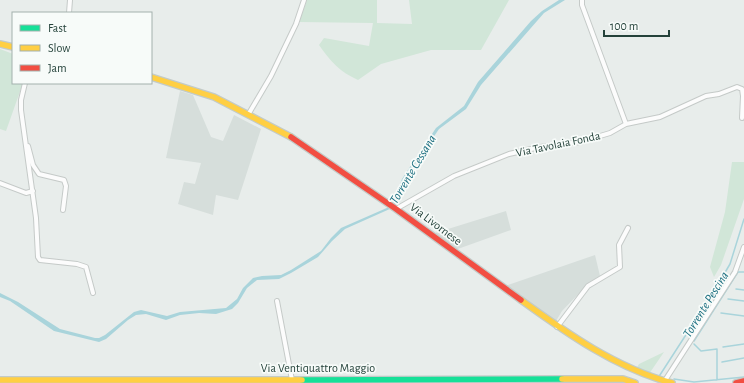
<svg xmlns="http://www.w3.org/2000/svg" width="744" height="383" viewBox="0 0 744 383" font-family="'Alegreya Sans',sans-serif">
	<rect width="100%" height="100%" fill="#e8edeb"/>
	<path fill="#d6dedb" d="M 180,91 L 193,95 L 211,137 L 223,141 L 234,115 L 261,129 L 238,200 L 216,195 L 213,215 L 178,204 L 184,182 L 195,184 L 201,163 L 166,158 Z
		M 506,211 L 511,230 L 455,250 L 435,233 Z
		M 595,255 L 600,276 L 590,282 L 562,311 L 556,321 L 505,286 Z"/>
	<path fill="#d1e6d8" d="M 307,0 L 377,0 L 377,23 L 412,24 L 409,0 L 509,0 L 481,50 L 431,50 L 381,64 L 358,80 C 340,72 330,61 319,45 L 324,38 L 369,46 L 373,23 L 299,22 Z
		M 0,49 L 13,54 L 13,83 L 23,83 L 6,131 L 0,129 Z
		M 732,162 L 744,162 L 744,199 L 721,265 L 714,277 L 710,267 L 725,212 Z
		M 664,352 L 649,374 L 636,369 L 639,364 Z"/>
	<path fill="#a9d4db" d="M 559,0 L 565,0 L 544,13 L 481,85 L 466,109 L 439,129 L 404,180 L 396,203 L 392,208 L 345,229 L 332,241 L 318,257 L 291,273 L 279,279 L 257,280 L 247,288 L 238,303 L 232,309 L 216,314 L 199,313 L 180,315 L 166,320 L 146,314 L 136,315 L 128,320 L 106,339 L 99,342 L 54,331 L 10,301 L 0,297 L 0,293 L 18,302 L 60,329 L 95,338 L 99,338 L 105,335 L 134,312 L 141,310 L 167,316 L 180,312 L 226,308 L 237,299 L 243,288 L 253,278 L 262,276 L 281,275 L 291,270 L 321,251 L 331,238 L 341,228 L 389,207 L 393,202 L 402,179 L 436,128 L 464,106 L 478,82 L 531,21 L 542,11 Z"/>
	<g fill="none" stroke-linecap="round" stroke-linejoin="round">
		<path stroke="#a9d4db" stroke-width="1.5" d="M 736,289 L 744,290
			M 728,299 L 744,301
			M 721,313 L 744,316
			M 694,341 L 738,272 L 744,272
			M 694,344 L 701,351 L 717,349 L 717,380
			M 723,347 L 744,344
			M 722,362 L 744,358
			M 658,378 L 713,293 L 730,264 L 744,219
			M 674,379 L 694,382 L 744,377"/>
		<defs>
			<path id="street" d="M 582,0 L 582,5 L 626,124
				M 69,13 L 70,0
				M 25,83 L 21,100 L 21,110 L 36,218 L 38,257 L 40,260 L 77,264 L 86,267 L 93,293
				M 248,115 L 271,76 L 296,24 L 304,0
				M 28,146 L 33,165 L 39,174 L 64,180 L 66,186 L 63,210
				M 0,183 L 26,193 L 33,191
				M 396,209 L 454,176 L 509,154 L 540,147 L 580,142 L 610,133 L 626,124 L 660,117 L 706,96 L 719,94 L 737,87 L 742,89 L 743,96 L 742,118
				M 277,301 L 292,380
				M 557,327 L 588,286 L 620,267 L 619,245 L 628,228
				M 664,382 L 735,272 L 744,247"/>
			<path id="fast" d="M 302,380 L 562,379"/>
			<path id="slow" d="M 0,44 L 13,47
				M 151,77 L 214,97 L 291,137
				M 521,300 C 568,334 616,368 672,383
				M 562,379 L 623,379 L 635,383
				M 0,380 L 302,380"/>
			<path id="jam" d="M 291,137 L 396,209 L 521,300
				M 736,383 L 744,381"/>
		</defs>
		<use href="#street" stroke="#c5cac8" stroke-width="6"/>
		<use href="#fast" stroke="#c3cbc8" stroke-width="8"/>
		<use href="#slow" stroke="#c3cbc8" stroke-width="8"/>
		<use href="#jam" stroke="#c3cbc8" stroke-width="8"/>
		<use href="#street" stroke="#fcfcfc" stroke-width="4"/>
		<use href="#fast" stroke="#16e098" stroke-width="5.5"/>
		<use href="#slow" stroke="#ffcf43" stroke-width="5.5"/>
		<use href="#jam" stroke="#f24e42" stroke-width="5.5"/>
	</g>
	<g text-anchor="middle" stroke-width="3.5" stroke-linejoin="round" paint-order="stroke">
		<g font-size="12" fill="#24423a" stroke="#f7fbf9">
			<text transform="translate(558 144) rotate(-12)" y="4">Via Tavolaia Fonda</text>
			<text transform="translate(436 224) rotate(37)" y="4">Via Livornese</text>
			<text x="318" y="372">Via Ventiquattro Maggio</text>
		</g>
		<g font-size="13" font-style="italic" fill="#1c6f80" stroke="#f7fbf9">
			<text transform="translate(412 169) rotate(-59)" y="5">Torrente Cessana</text>
			<text transform="translate(705 304) rotate(-58)" y="5">Torrente Pescina</text>
		</g>
	</g>
	<rect x="12" y="12" width="140" height="72" fill="#f7fbf9" stroke="#a3b1ad"/>
	<rect x="20" y="25" width="20" height="6" fill="#16e098" stroke="#a3b1ad"/>
	<text x="48" y="32" font-size="12" fill="#24423a">Fast</text>
	<rect x="20" y="45" width="20" height="6" fill="#ffcf43" stroke="#a3b1ad"/>
	<text x="48" y="52" font-size="12" fill="#24423a">Slow</text>
	<rect x="20" y="65" width="20" height="6" fill="#f24e42" stroke="#a3b1ad"/>
	<text x="48" y="72" font-size="12" fill="#24423a">Jam</text>
	<path d="M604 30v6h65v-6" fill="none" stroke="#24423a" stroke-width="2"/>
	<text x="610" y="30" font-size="12" fill="#24423a" stroke="#f7fbf9" stroke-width="3" paint-order="stroke">100 m</text>
</svg>
